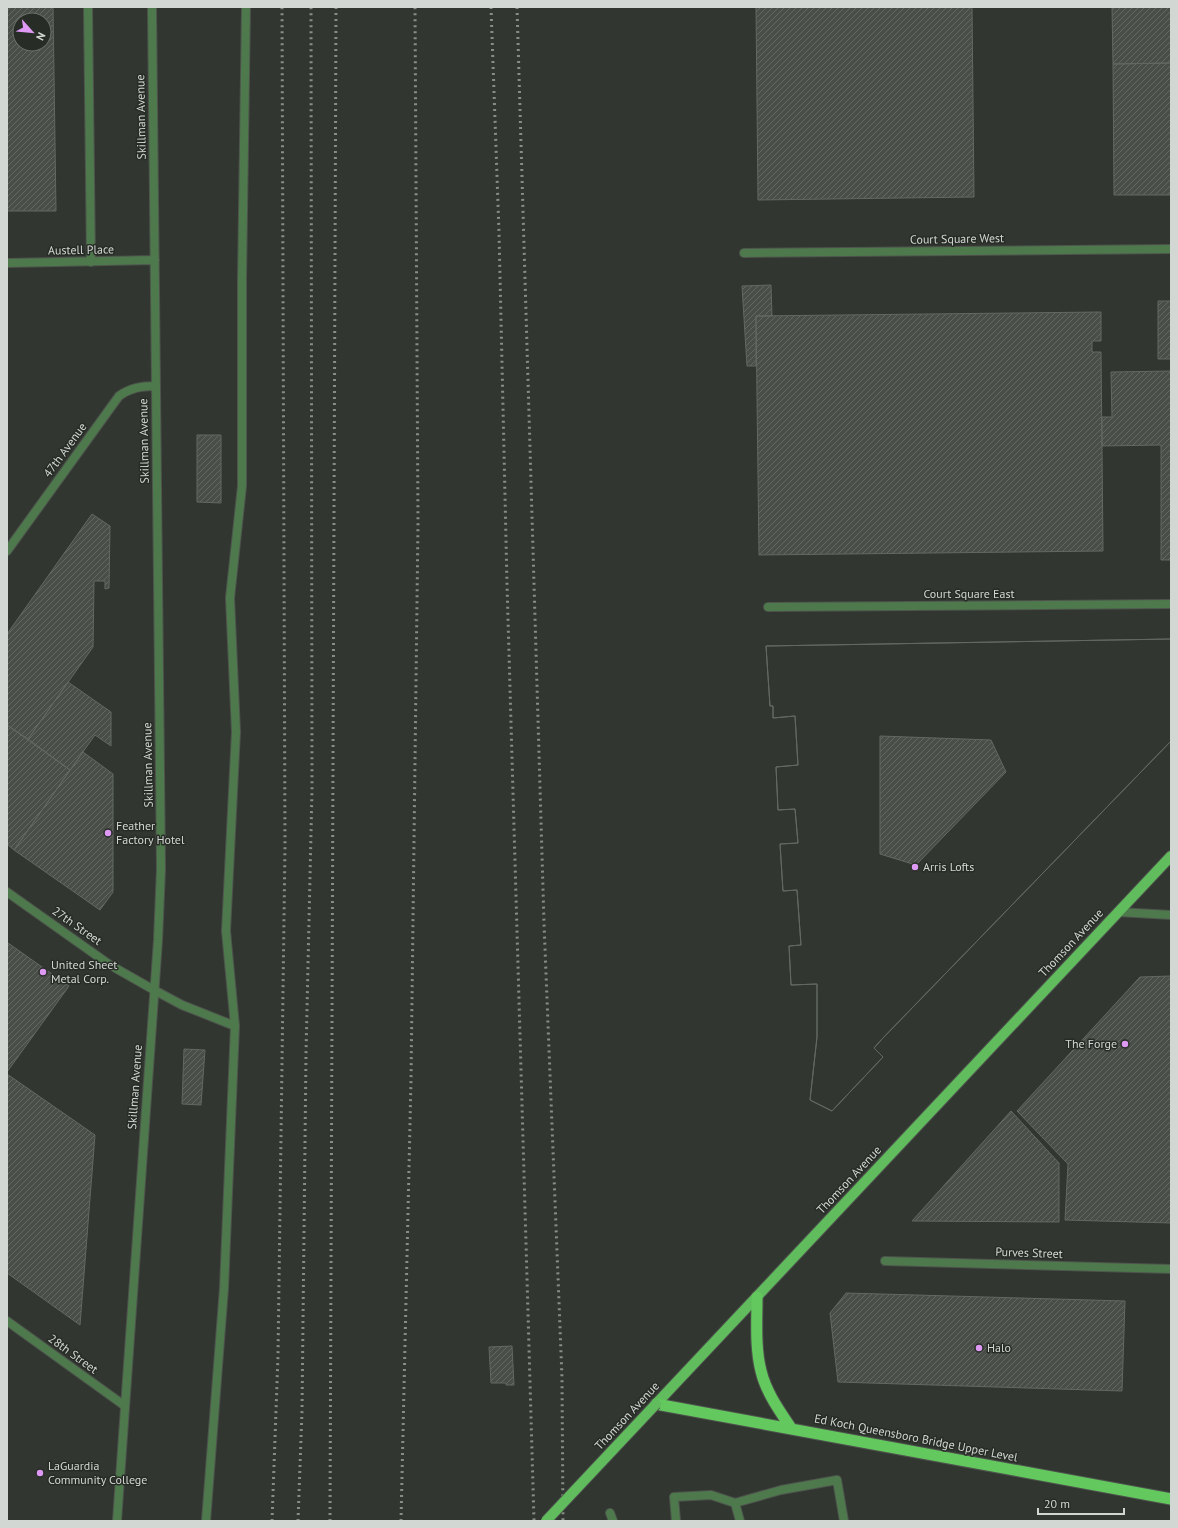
<svg xmlns="http://www.w3.org/2000/svg" width="1178" height="1528" viewBox="0 0 1178 1528" font-family="'PT Sans',sans-serif">
	<defs>
		<pattern id="building-hatch" width="6" height="6" patternUnits="userSpaceOnUse"><rect width="6" height="6" fill="#494f48"/><path d="M-1 1l2-2M0 6l6-6M5 7l2-2" fill="none" stroke="#626862"/></pattern>
	</defs>
	<rect width="100%" height="100%" fill="#313730"/>
	<path fill="url(#building-hatch)" stroke="#636962" fill-rule="evenodd" d="M 7,7 L 53,7 L 56,211 L 7,211 ZM 20,20 L 44,20 L 44,44 L 20,44 Z
		M 756,7 L 972,7 L 974,197 L 758,200 Z
		M 1112,7 L 1171,7 L 1171,63 L 1113,64 Z
		M 1171,63 L 1171,195 L 1114,195 L 1113,64 Z
		M 771,285 L 772,316 L 756,316 L 756,366 L 747,366 L 742,286 Z
		M 1158,301 L 1171,301 L 1171,359 L 1158,359 Z
		M 1101,312 L 1101,341 L 1092,341 L 1092,352 L 1101,352 L 1103,551 L 759,555 L 756,316 Z
		M 1171,371 L 1171,560 L 1161,560 L 1161,445 L 1102,446 L 1102,417 L 1112,417 L 1111,372 Z
		M 197,435 L 221,435 L 221,503 L 197,502 Z
		M 92,514 L 110,526 L 109,588 L 105,589 L 105,581 L 94,581 L 93,647 L 28,739 L 7,725 L 7,634 Z
		M 1171,639 L 1171,741 L 882,1039 L 874,1048 L 883,1057 L 832,1111 L 810,1100 L 817,1037 L 817,984 L 791,985 L 789,946 L 801,945 L 797,890 L 783,891 L 780,844 L 798,843 L 795,809 L 778,810 L 776,767 L 798,765 L 795,716 L 773,718 L 773,706 L 770,706 L 766,646 ZM 880,736 L 991,740 L 1006,772 L 916,865 L 880,854 Z
		M 1171,639 L 1171,741 L 882,1039 L 874,1048 L 883,1057 L 832,1111 L 810,1100 L 817,1037 L 817,984 L 791,985 L 789,946 L 801,945 L 797,890 L 783,891 L 780,844 L 798,843 L 795,809 L 778,810 L 776,767 L 798,765 L 795,716 L 773,718 L 773,706 L 770,706 L 766,646 Z
		M 68,682 L 111,712 L 111,746 L 95,735 L 70,770 L 28,739 Z
		M 7,725 L 70,770 L 14,850 L 7,844 Z
		M 83,752 L 113,774 L 113,892 L 100,910 L 14,850 Z
		M 8,943 L 69,986 L 7,1072 L 7,945 Z
		M 1171,976 L 1171,1223 L 1065,1220 L 1068,1164 L 1017,1111 L 1140,977 Z
		M 184,1049 L 205,1050 L 201,1105 L 182,1104 Z
		M 7,1074 L 95,1135 L 80,1325 L 7,1273 Z
		M 1011,1111 L 1059,1163 L 1059,1222 L 912,1221 Z
		M 846,1293 L 1125,1301 L 1122,1391 L 838,1382 L 830,1313 Z
		M 512,1346 L 514,1385 L 506,1385 L 506,1383 L 491,1383 L 489,1347 Z"/>
	<g fill="none" stroke-linecap="round" stroke-linejoin="round">
		<defs>
			<path id="service" d="M 88,7 L 91,262
				M 154,990 L 182,1005 L 235,1026
				M 735,1503 L 740,1521
				M 610,1513 L 613,1521
				M 206,1521 L 224,1288 L 235,1026 L 226,931 L 236,732 L 230,598 L 242,486 L 242,280 L 246,7
				M 676,1521 L 674,1497 L 711,1495 L 735,1503 L 781,1490 L 837,1480 L 844,1521"/>
			<path id="minor" d="M 744,253 L 1171,249
				M 7,263 L 155,260
				M 7,551 L 119,396 C 130,388 141,386 156,386
				M 768,607 L 1171,604
				M 7,892 L 110,965 L 154,990
				M 885,1261 L 1171,1269
				M 7,1321 L 125,1406
				M 117,1521 L 158,940 L 161,869 L 152,7"/>
			<path id="tertiary" d="M 1118,912 L 1171,915"/>
			<path id="primary" d="M 656,1404 L 1171,856"/>
			<path id="trunk" d="M 757,1297 C 757,1321 755,1348 761,1371 C 766,1392 779,1410 791,1428
				M 656,1404 L 1171,1499"/>
		</defs>
		<use href="#service" stroke="#4e544d" stroke-width="10"/>
		<use href="#minor" stroke="#4e544d" stroke-width="10"/>
		<use href="#tertiary" stroke="#4e544d" stroke-width="10"/>
		<use href="#primary" stroke="#4e544d" stroke-width="12"/>
		<use href="#trunk" stroke="#4e544d" stroke-width="13"/>
		<use href="#service" stroke="#4e794c" stroke-width="8"/>
		<use href="#minor" stroke="#4e794c" stroke-width="8"/>
		<use href="#tertiary" stroke="#4e794c" stroke-width="8"/>
		<use href="#primary" stroke="#60bc5c" stroke-width="10"/>
		<use href="#trunk" stroke="#63c95e" stroke-width="11"/>
		<path stroke="#888d88" stroke-width="3" stroke-dasharray="2 4" stroke-linecap="butt" d="M 491,7 L 499,232 L 507,584 L 534,1521
			M 517,7 L 544,923 L 562,1378 L 563,1521
			M 272,1521 L 278,1356 L 285,845 L 282,7
			M 298,1521 L 302,1411 L 306,1054 L 312,789 L 311,7
			M 330,1521 L 336,7
			M 401,1521 L 411,1080 L 418,523 L 415,7"/>
		<defs>
			<path id="primary-bridge" d="M 546,1521 L 656,1404"/>
		</defs>
		<use href="#primary-bridge" stroke="#4e544d" stroke-width="12" stroke-linecap="butt"/>
		<use href="#primary-bridge" stroke="#60bc5c" stroke-width="10"/>
	</g>
	<g fill="#dd99f3" stroke="#272c26" stroke-width="1.5">
		<circle cx="108" cy="833" r="4"/>
		<circle cx="915" cy="867" r="4"/>
		<circle cx="43" cy="972" r="4"/>
		<circle cx="1125" cy="1044" r="4"/>
		<circle cx="979" cy="1348" r="4"/>
		<circle cx="40" cy="1473" r="4"/>
	</g>
	<g text-anchor="middle" stroke-width="3" stroke-linejoin="round" paint-order="stroke">
		<g font-size="12" fill="#d3d7d3" stroke="#272c26">
			<text transform="translate(141 117) rotate(-91)" y="4">Skillman Avenue</text>
			<text transform="translate(957 239) rotate(-1)" y="4">Court Square West</text>
			<text transform="translate(81 250) rotate(-1)" y="4">Austell Place</text>
			<text transform="translate(144 441) rotate(-91)" y="4">Skillman Avenue</text>
			<text transform="translate(65 450) rotate(-54)" y="4">47th Avenue</text>
			<text x="969" y="598">Court Square East</text>
			<text transform="translate(148 765) rotate(-91)" y="4">Skillman Avenue</text>
			<text transform="translate(77 926) rotate(35)" y="4">27th Street</text>
			<text transform="translate(1071 943) rotate(-47)" y="4">Thomson Avenue</text>
			<text transform="translate(135 1087) rotate(-86)" y="4">Skillman Avenue</text>
			<text transform="translate(849 1180) rotate(-47)" y="4">Thomson Avenue</text>
			<text transform="translate(1029 1253) rotate(2)" y="4">Purves Street</text>
			<text transform="translate(73 1354) rotate(36)" y="4">28th Street</text>
			<text transform="translate(627 1416) rotate(-47)" y="4">Thomson Avenue</text>
			<text transform="translate(916 1438) rotate(11)" y="4">Ed Koch Queensboro Bridge Upper Level</text>
		</g>
		<g font-size="12" fill="#d3d7d3" stroke="#272c26" text-anchor="start">
			<text x="116" y="830">Feather<tspan x="116" dy="14">Factory Hotel</tspan></text>
			<text x="923" y="871">Arris Lofts</text>
			<text x="51" y="969">United Sheet<tspan x="51" dy="14">Metal Corp.</tspan></text>
			<text x="1117" y="1048" text-anchor="end">The Forge</text>
			<text x="987" y="1352">Halo</text>
			<text x="48" y="1470">LaGuardia<tspan x="48" dy="14">Community College</tspan></text>
		</g>
	</g>
	<rect width="1178" height="1528" fill="none" stroke="#d3d7d3" stroke-width="16"/>
	<g transform="translate(32 32) rotate(117)"><circle r="19" fill="#272c26" stroke="#6c706b"/>
	<path d="M0-3L7 15L0 10L-7 15Z" fill="#dd99f3"/>
	<text y="-6" font-size="11" font-weight="bold" text-anchor="middle" fill="#d3d7d3">N</text>
	</g>
	<path d="M1038 1508v6h86v-6" fill="none" stroke="#d3d7d3" stroke-width="2"/>
	<text x="1044" y="1508" font-size="12" fill="#d3d7d3" stroke="#272c26" stroke-width="3" paint-order="stroke">20 m</text>
</svg>
